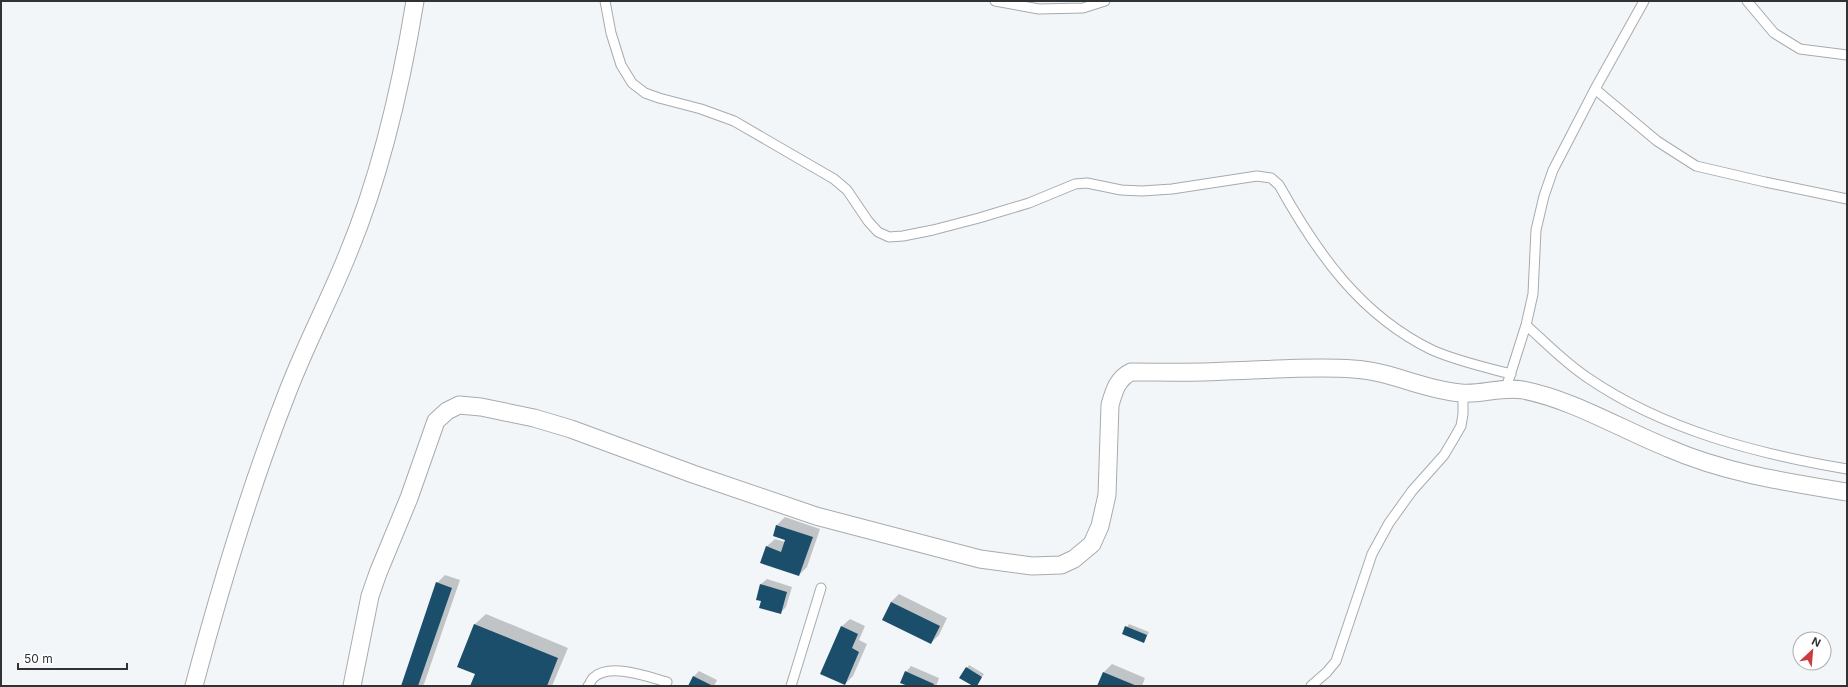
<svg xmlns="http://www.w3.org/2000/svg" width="1848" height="687" viewBox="0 0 1848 687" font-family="Inter,sans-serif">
	<rect width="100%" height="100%" fill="#f2f6f8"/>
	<path fill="#0003" d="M 785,517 L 820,529 L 807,567 L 799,575 L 766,547 L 775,539 L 785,542 L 786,540 L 774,536 L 777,525 Z
		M 445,575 L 460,580 L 424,684 L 422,686 L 402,686 L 437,583 Z
		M 767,579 L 792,587 L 786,607 L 780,613 L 762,601 L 757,599 L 761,584 Z
		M 899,594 L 947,618 L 939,635 L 931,643 L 883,619 L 891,602 Z
		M 486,614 L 568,648 L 552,686 L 471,686 L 477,674 L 458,666 L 475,624 Z
		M 850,619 L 865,626 L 859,640 L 867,644 L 853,676 L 845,684 L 841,627 Z
		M 1129,624 L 1149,632 L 1144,642 L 1123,633 Z
		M 1112,664 L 1145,678 L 1142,686 L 1098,686 L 1104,672 Z
		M 969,665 L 984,674 L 976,686 L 967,668 Z
		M 911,666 L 939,678 L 936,686 L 910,686 L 906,672 Z
		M 699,671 L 717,680 L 714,686 L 689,686 L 694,676 Z"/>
	<path fill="#1a4e6a" d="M 776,525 L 813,537 L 799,576 L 760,563 L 766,546 L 781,552 L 785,540 L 773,536 Z
		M 436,582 L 452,588 L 418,686 L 401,686 Z
		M 760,584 L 787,592 L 781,614 L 759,608 L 761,601 L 756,600 Z
		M 891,602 L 940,626 L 931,644 L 882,620 Z
		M 474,624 L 558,658 L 547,686 L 470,686 L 475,674 L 457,667 Z
		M 841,626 L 858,634 L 852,648 L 859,652 L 845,685 L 820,674 Z
		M 1125,626 L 1147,635 L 1144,643 L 1122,634 Z
		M 966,667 L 982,677 L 977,686 L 973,686 L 959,678 Z
		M 905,671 L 934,684 L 933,686 L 908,686 L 900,683 Z
		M 1103,672 L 1137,686 L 1097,686 Z
		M 693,676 L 713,686 L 688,686 Z"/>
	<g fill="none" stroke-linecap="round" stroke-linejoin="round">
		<defs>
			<path id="lane" d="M 605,1 L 611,33 L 621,65 L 632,83 L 645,93 L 659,98 L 701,109 L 734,121 L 834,179 L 847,190 L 868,221 L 878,232 L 889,237 L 903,236 L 933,230 L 979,218 L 1029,203 L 1075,184 L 1087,183 L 1121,190 L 1142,191 L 1172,189 L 1257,176 L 1271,178 L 1279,185 C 1317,253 1360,315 1432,350 C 1457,361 1484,367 1511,374
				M 995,1 L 1039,9 L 1083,8 L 1105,1
				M 1747,1 L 1774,33 L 1800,49 L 1847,55
				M 1595,89 L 1657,141 L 1696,166 L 1765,182 L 1847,199
				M 1526,325 C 1546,343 1565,363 1588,378 C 1664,430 1758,454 1847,469
				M 1506,388 L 1526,325 L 1533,294 L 1536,230 L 1544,196 L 1553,170 L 1595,89 L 1644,1
				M 588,686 C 590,684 591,680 593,678 C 610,662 648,677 667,682
				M 791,686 L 821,588
				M 1311,686 L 1327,672 L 1336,661 L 1372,554 L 1389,523 L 1412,491 L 1444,455 L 1453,440 L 1461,426 L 1463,414 L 1463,393"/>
			<path id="street" d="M 194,686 C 220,588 249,490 286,396 C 304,348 328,303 347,256 C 381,175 401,87 415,1
				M 352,686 L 370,596 L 378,573 L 409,498 L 436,421 L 447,411 L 459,405 L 481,407 L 534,418 L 571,429 L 693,474 L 816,516 L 980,559 L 1032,566 L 1061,565 L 1074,559 L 1092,544 L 1100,526 L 1107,495 L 1110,405 C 1114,391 1117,379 1131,372 C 1163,372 1195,373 1227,371 C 1269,370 1311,366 1353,369 C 1390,371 1424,390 1461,393 C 1482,395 1502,386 1523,390 C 1571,399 1623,430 1668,448 C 1725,473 1786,482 1847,492"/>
		</defs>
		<use href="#lane" stroke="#a7abad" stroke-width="11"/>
		<use href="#street" stroke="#a7abad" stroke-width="19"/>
		<use href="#lane" stroke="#fff" stroke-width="9"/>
		<use href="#street" stroke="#fff" stroke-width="17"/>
	</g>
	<rect width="1848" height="687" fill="none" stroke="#313233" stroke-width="4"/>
	<g transform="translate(1812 651) rotate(26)"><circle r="19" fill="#ffffff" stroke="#adadad"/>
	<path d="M0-3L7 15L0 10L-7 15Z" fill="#cb3b40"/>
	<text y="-6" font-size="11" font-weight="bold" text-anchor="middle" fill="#313233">N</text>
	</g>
	<path d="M18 663v6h109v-6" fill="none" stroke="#313233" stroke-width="2"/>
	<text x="24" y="663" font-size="12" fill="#313233" stroke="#ffffff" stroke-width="3" paint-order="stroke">50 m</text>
</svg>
